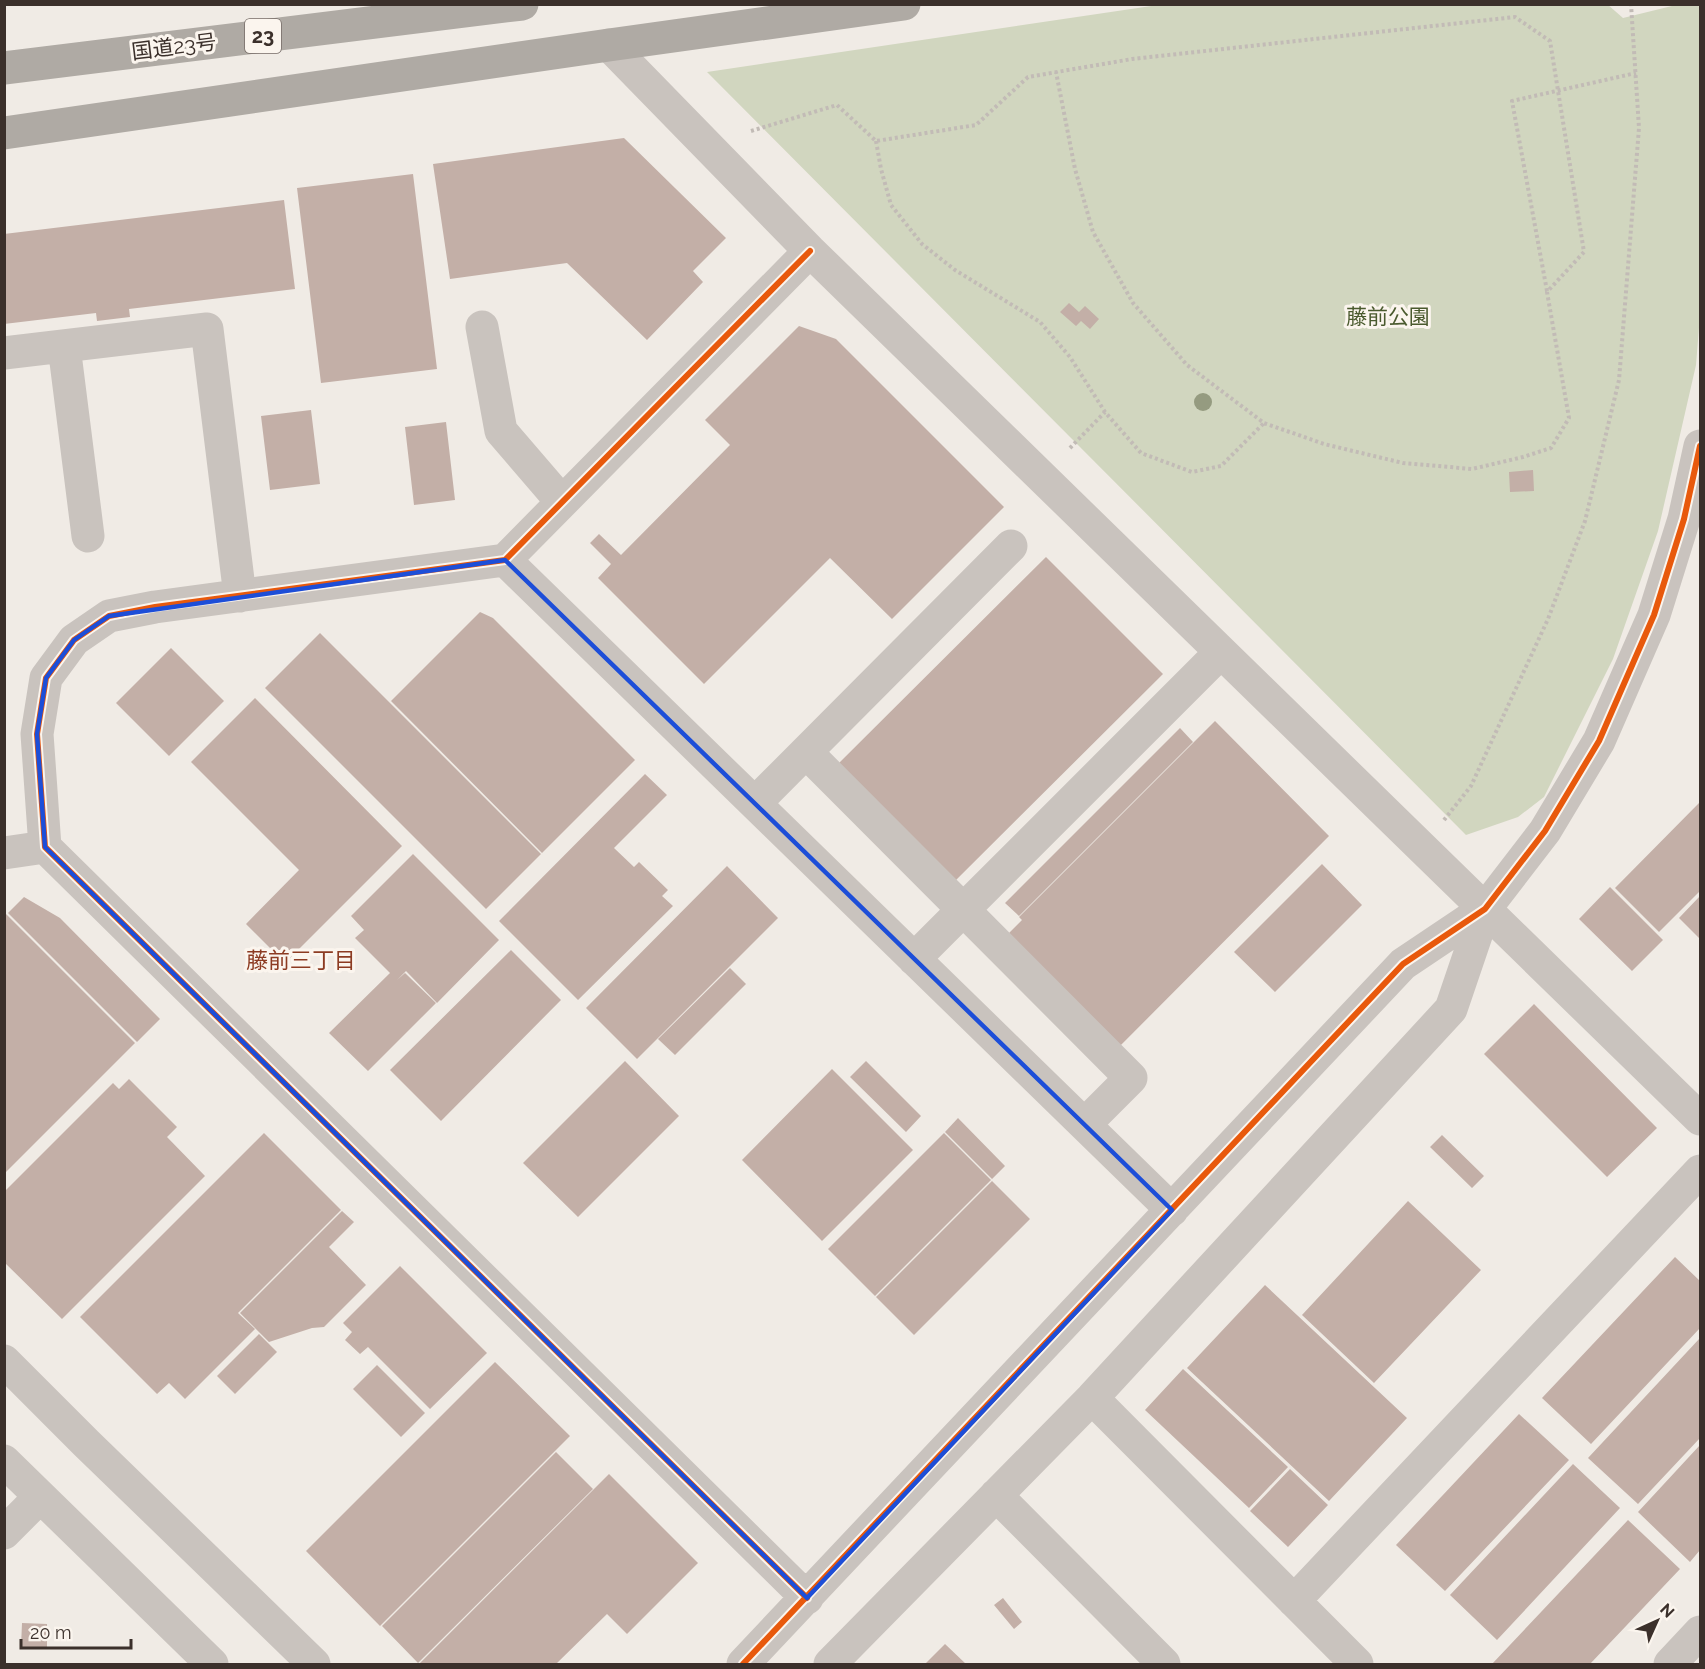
<svg xmlns="http://www.w3.org/2000/svg" width="1705" height="1669" viewBox="0 0 1705 1669" font-family="Raleway,'Noto Sans JP',sans-serif">
	<rect width="100%" height="100%" fill="#f0ebe5"/>
	<path fill="#d1d6bf" d="M 1607,4 L 1623,18 L 1676,5 L 1700,5 L 1700,315 L 1696,365 L 1658,531 L 1613,659 L 1544,797 L 1518,817 L 1466,835 L 707,72 L 1158,5 Z"/>
	<path fill="#c3afa7" d="M 624,138 L 726,238 L 693,271 L 703,282 L 647,340 L 567,263 L 450,279 L 433,164 Z
		M 413,174 L 437,369 L 321,383 L 297,188 Z
		M 284,200 L 295,289 L 129,309 L 130,317 L 97,321 L 96,313 L 4,324 L 4,234 Z
		M 1069,303 L 1079,312 L 1085,306 L 1099,319 L 1090,329 L 1081,321 L 1076,326 L 1060,312 Z
		M 799,326 L 836,339 L 1004,507 L 892,619 L 830,558 L 704,684 L 598,578 L 611,564 L 590,543 L 599,534 L 621,555 L 730,445 L 705,420 Z
		M 311,410 L 320,484 L 270,490 L 261,416 Z
		M 446,422 L 455,500 L 414,505 L 405,427 Z
		M 1533,470 L 1534,491 L 1510,492 L 1509,472 Z
		M 1046,557 L 1163,674 L 954,882 L 837,765 Z
		M 480,612 L 493,618 L 635,760 L 542,853 L 391,701 Z
		M 320,633 L 541,854 L 486,909 L 265,688 Z
		M 171,648 L 224,701 L 169,756 L 116,703 Z
		M 255,698 L 402,846 L 285,963 L 246,924 L 299,870 L 191,762 Z
		M 1215,721 L 1329,836 L 1115,1051 L 1003,939 L 1022,920 L 1019,917 Z
		M 1180,728 L 1193,742 L 1019,916 L 1005,903 Z
		M 645,774 L 667,795 L 614,848 L 634,867 L 639,862 L 668,890 L 662,896 L 673,906 L 578,1000 L 499,921 Z
		M 1700,802 L 1700,891 L 1659,932 L 1615,888 Z
		M 413,854 L 499,940 L 437,1003 L 406,971 L 397,980 L 405,973 L 436,1003 L 368,1071 L 329,1033 L 390,973 L 355,938 L 364,930 L 351,916 Z
		M 1322,864 L 1362,905 L 1275,992 L 1234,952 Z
		M 727,866 L 778,918 L 637,1059 L 586,1008 Z
		M 1610,887 L 1663,940 L 1632,971 L 1579,919 Z
		M 1700,896 L 1700,939 L 1679,918 Z
		M 24,897 L 60,918 L 160,1019 L 137,1042 L 8,913 Z
		M 6,914 L 135,1043 L 4,1174 L 4,916 Z
		M 511,950 L 561,1000 L 441,1121 L 390,1070 Z
		M 730,968 L 746,984 L 675,1055 L 658,1039 Z
		M 1534,1004 L 1657,1128 L 1607,1177 L 1484,1054 Z
		M 625,1061 L 679,1116 L 578,1217 L 523,1163 Z
		M 866,1061 L 921,1116 L 906,1132 L 850,1077 Z
		M 832,1069 L 913,1150 L 822,1241 L 742,1160 Z
		M 129,1079 L 177,1127 L 167,1137 L 205,1176 L 62,1319 L 4,1262 L 4,1192 L 113,1083 L 119,1089 Z
		M 958,1118 L 1005,1166 L 992,1179 L 945,1132 Z
		M 264,1133 L 341,1210 L 238,1313 L 255,1329 L 185,1399 L 169,1383 L 157,1394 L 80,1317 Z
		M 944,1133 L 991,1180 L 875,1296 L 828,1249 Z
		M 1442,1135 L 1484,1176 L 1472,1188 L 1430,1147 Z
		M 992,1181 L 1030,1219 L 914,1335 L 876,1297 Z
		M 1408,1201 L 1481,1270 L 1374,1383 L 1302,1315 Z
		M 342,1211 L 354,1222 L 329,1247 L 366,1285 L 324,1327 L 312,1328 L 269,1342 L 240,1313 Z
		M 1675,1257 L 1700,1281 L 1700,1328 L 1591,1444 L 1542,1398 Z
		M 400,1266 L 487,1353 L 430,1409 L 368,1347 L 360,1354 L 345,1340 L 352,1332 L 343,1323 Z
		M 1265,1285 L 1407,1418 L 1329,1501 L 1187,1368 Z
		M 259,1334 L 277,1352 L 235,1394 L 217,1376 Z
		M 1700,1338 L 1700,1438 L 1638,1504 L 1588,1458 Z
		M 495,1362 L 570,1436 L 380,1626 L 306,1551 Z
		M 377,1365 L 425,1413 L 401,1437 L 353,1389 Z
		M 1183,1369 L 1288,1467 L 1249,1508 L 1145,1410 Z
		M 1519,1414 L 1569,1460 L 1445,1591 L 1396,1545 Z
		M 1700,1445 L 1700,1550 L 1690,1562 L 1638,1512 Z
		M 556,1452 L 593,1489 L 418,1663 L 382,1626 Z
		M 1573,1464 L 1620,1508 L 1497,1640 L 1450,1595 Z
		M 1290,1469 L 1328,1505 L 1288,1547 L 1250,1511 Z
		M 609,1474 L 698,1563 L 627,1634 L 607,1614 L 556,1664 L 419,1664 Z
		M 1628,1520 L 1680,1569 L 1590,1664 L 1492,1664 Z
		M 1003,1598 L 1022,1622 L 1014,1629 L 994,1605 Z
		M 22,1623 L 47,1624 L 47,1647 L 21,1647 Z
		M 945,1644 L 966,1664 L 925,1664 Z"/>
	<g fill="none" stroke-linecap="round" stroke-linejoin="round">
		<path stroke="#c2bbb6" stroke-width="4" stroke-dasharray="3 3" stroke-linecap="butt" d="M 751,131 L 837,105 L 876,141 L 976,125 L 1028,77 L 1132,59 L 1515,17 L 1550,41 L 1584,252 L 1547,292 L 1569,418 L 1551,448 L 1523,457 L 1472,469 L 1403,463 L 1324,444 L 1264,423 L 1187,365 L 1133,303 L 1093,232 L 1075,169 L 1056,72
			M 876,141 L 881,169 L 891,205 L 922,244 L 955,270 L 1040,322 L 1070,357 L 1105,412 L 1141,453 L 1192,472 L 1221,466 L 1264,423
			M 1547,291 L 1512,101 L 1636,73
			M 1070,448 L 1105,412
			M 1444,820 L 1471,786 L 1548,619 L 1585,521 L 1619,380 L 1639,128 L 1631,4"/>
		<path stroke="#c9c3be" stroke-width="33" d="M 609,45 L 810,251 L 1700,1119
			M 482,327 L 501,431 L 562,502
			M 64,346 L 88,536
			M 4,353 L 207,329 L 240,596
			M 505,560 L 1172,1210
			M 806,752 L 1131,1078 L 1085,1124
			M 755,803 L 1011,546
			M 4,853 L 45,847
			M 914,959 L 1221,652
			M 4,1361 L 86,1443 L 314,1664
			M 1092,1398 L 1357,1664
			M 4,1461 L 212,1664
			M 996,1495 L 1164,1664
			M 4,1533 L 40,1497
			M 807,1598 L 45,847 L 37,734 L 46,678 L 74,640 L 109,616 L 155,607 L 505,560 L 810,251
			M 1294,1601 L 1700,1171
			M 743,1664 L 1403,964 L 1485,909 L 1545,831 L 1599,741 L 1654,615 L 1684,519 L 1700,446
			M 830,1664 L 1092,1398 L 1451,1009 L 1485,909
			M 1670,1664 L 1700,1632"/>
		<path stroke="#afaaa4" stroke-width="33" d="M 4,68 L 522,4
			M 4,133 L 609,45 L 904,4"/>
		<defs>
			<path id="cycleway" d="M 807,1598 L 45,847 L 37,734 L 46,678 L 74,640 L 109,616 L 155,607 L 505,560 L 810,251
				M 743,1664 L 1403,964 L 1485,909 L 1545,831 L 1599,741 L 1654,615 L 1684,519 L 1700,446"/>
		</defs>
		<use href="#cycleway" stroke="#fbf5ee" stroke-width="10"/>
		<use href="#cycleway" stroke="#e8590c" stroke-width="6"/>
	</g>
	<circle fill="#959b80" cx="1203" cy="402" r="9"/>
	<path fill="none" stroke="#1d4ed8" stroke-width="4.5" stroke-linejoin="round" d="M 505,560 L 1172,1210 L 807,1598 L 45,847 L 37,734 L 46,678 L 74,640 L 109,616 Z"/>
	<g text-anchor="middle" stroke-width="6" stroke-linejoin="round" paint-order="stroke">
		<rect fill="#fbf5ee" stroke="#756b66" stroke-width="1.5" x="245" y="19" width="36" height="34" rx="4.5"/>
		<g font-size="20" font-weight="bold" fill="#3b302b">
			<text x="263" y="43">23</text>
		</g>
		<g font-size="21" fill="#3b302b" stroke="#fbf5ee">
			<text transform="translate(174 47) rotate(-7)" y="7">国道23号</text>
		</g>
		<g font-size="21" fill="#4a5a2e" stroke="#fbf5ee">
			<text x="1388" y="324">藤前公園</text>
		</g>
		<g font-size="22" fill="#8c3b22" stroke="#fbf5ee">
			<text x="301" y="968">藤前三丁目</text>
		</g>
	</g>
	<rect width="1705" height="1669" fill="none" stroke="#3b302b" stroke-width="12"/>
	<g transform="translate(1657 1621) rotate(45)" stroke="#fbf5ee" stroke-width="4.5" paint-order="stroke">
	<path d="M0-4.5L10 22L0 15L-10 22Z" fill="#3b302b"/>
	<text y="-9" font-size="16" font-weight="bold" text-anchor="middle" fill="#3b302b">N</text>
	</g>
	<path d="M21 1639v9h110v-9" fill="none" stroke="#3b302b" stroke-width="3"/>
	<text x="30" y="1639" font-size="18" fill="#3b302b" stroke="#fbf5ee" stroke-width="4.5" paint-order="stroke">20 m</text>
</svg>
